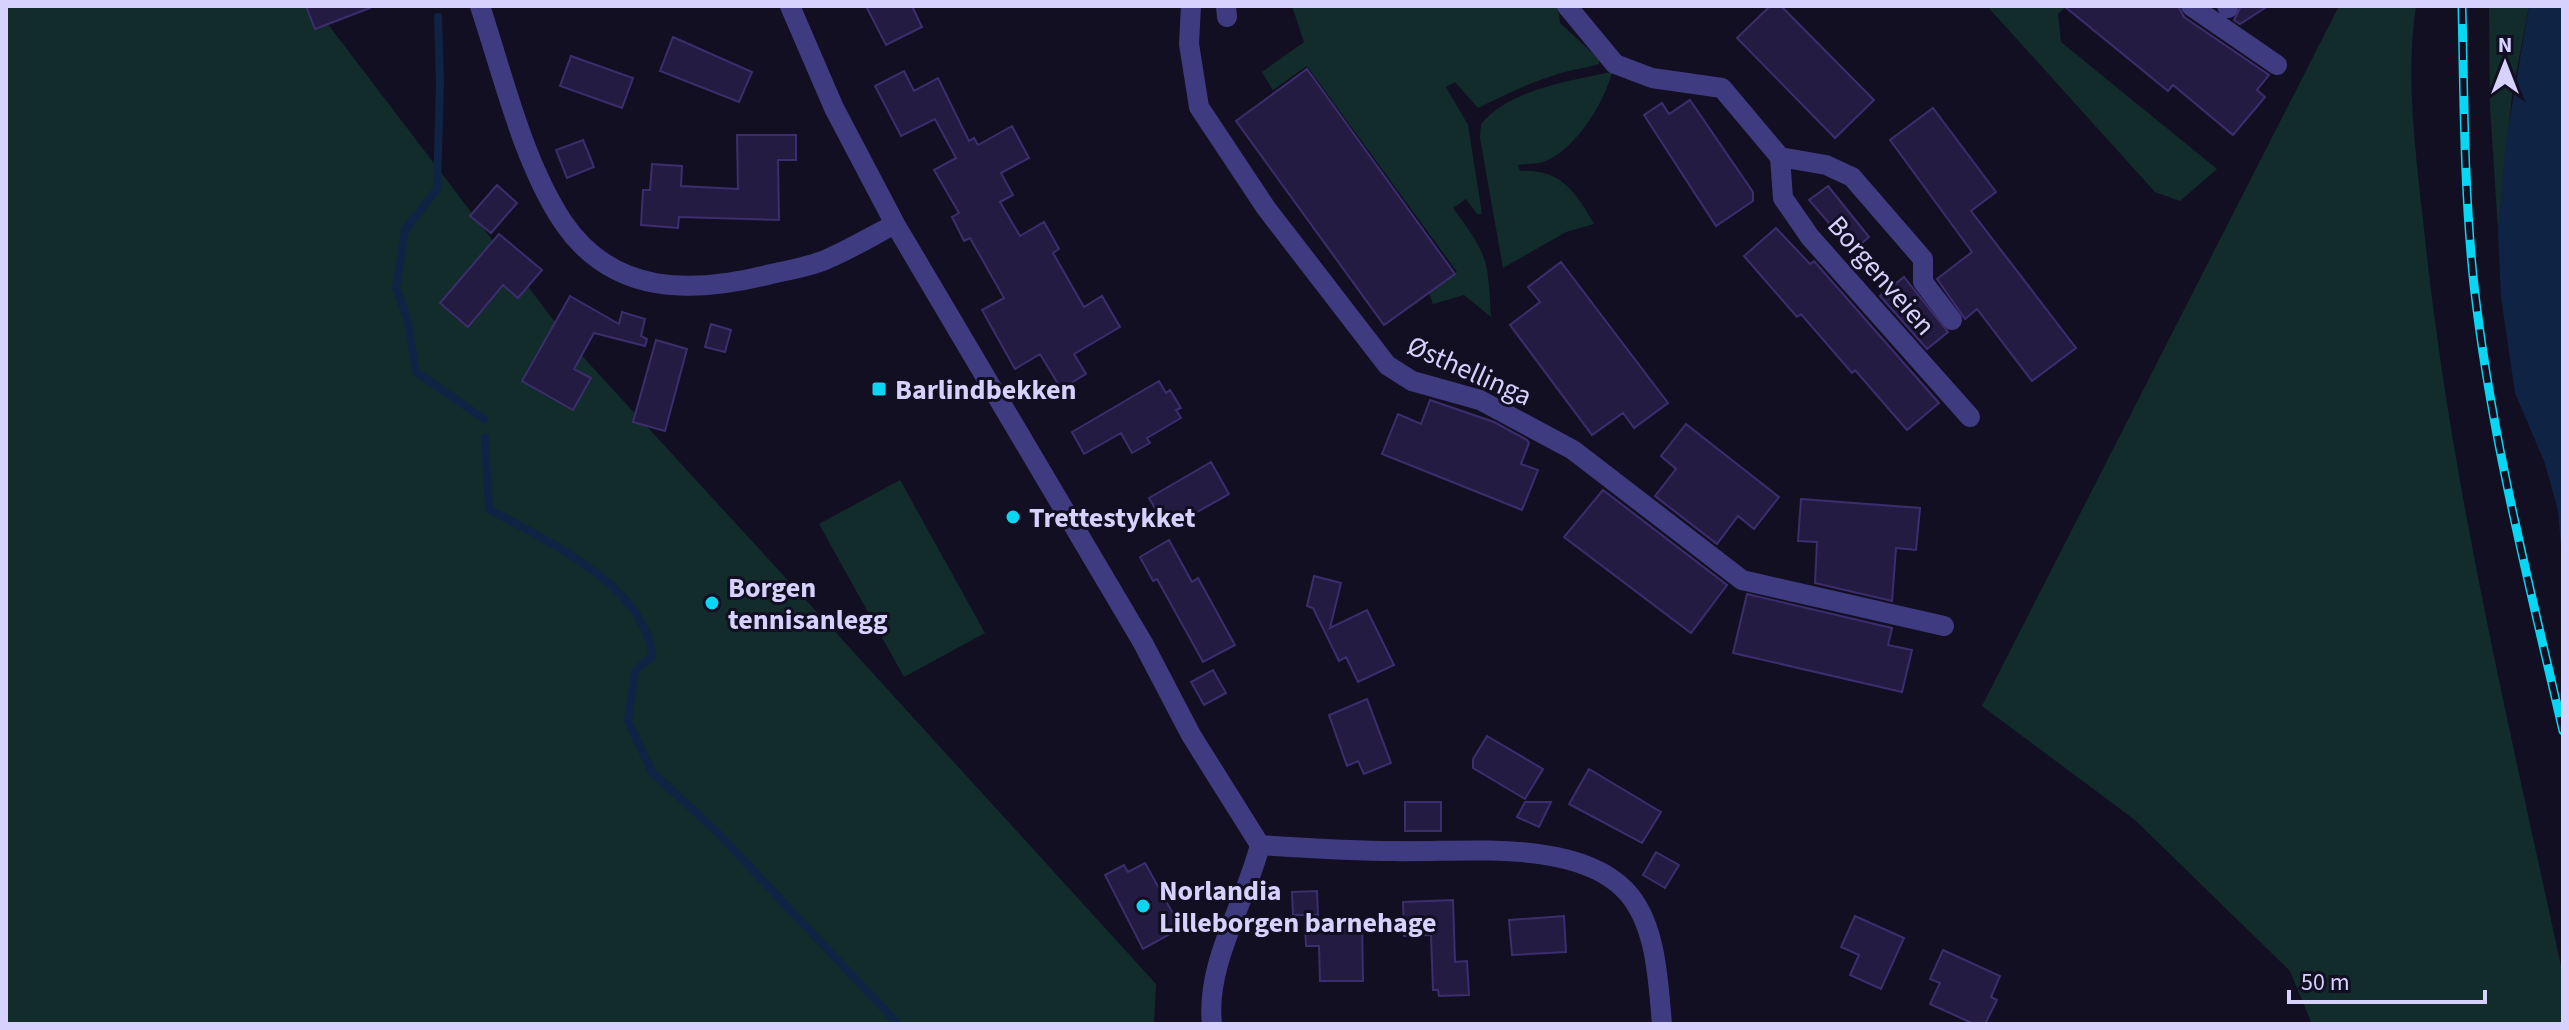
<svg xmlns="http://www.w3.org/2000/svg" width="2569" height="1030" viewBox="0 0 2569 1030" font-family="'Source Sans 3',sans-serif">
	<rect width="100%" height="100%" fill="#120f22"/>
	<path fill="#122c2c" d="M 6,6 L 314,6 L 574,347 L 827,623 L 830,622 L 838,635 L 1156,984 L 1154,1024 L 6,1024 Z
		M 1292,6 L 1558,6 L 1560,23 L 1599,59 L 1599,64 C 1587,68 1574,69 1561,73 C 1532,82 1506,94 1478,108 L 1455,82 L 1446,87 L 1468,125 L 1482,214 L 1477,214 L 1466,199 L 1453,208 C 1488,255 1488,259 1491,317 L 1464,295 L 1433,304 L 1429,293 L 1457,272 L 1307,66 L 1273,90 L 1262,72 L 1304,42 Z
		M 1987,6 L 2067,6 L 2058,14 L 2061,42 L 2217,169 L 2180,201 L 2155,192 Z
		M 2339,6 L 2416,6 C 2404,85 2418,168 2426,248 C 2453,493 2511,734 2563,975 L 2563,1024 L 2312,1024 L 2290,971 L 2135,820 L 1982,706 Z
		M 2489,6 L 2529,6 L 2512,95 L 2498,231 L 2490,106 Z
		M 1612,72 C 1605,102 1574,152 1543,162 C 1535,164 1525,164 1518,165 L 1520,171 C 1561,169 1575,191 1594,224 L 1566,232 L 1503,268 L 1480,138 L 1481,124 C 1511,89 1569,81 1612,72 Z
		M 900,480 L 985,633 L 904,677 L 819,524 Z"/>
	<path fill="#0f2345" d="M 2529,6 L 2563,6 L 2563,572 L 2558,510 L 2544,461 L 2515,393 L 2501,297 L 2498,231 L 2506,141 Z"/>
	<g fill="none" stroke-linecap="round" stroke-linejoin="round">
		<path stroke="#0f2345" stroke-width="8" d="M 438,17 L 440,82 L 437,189 L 405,230 L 396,288 L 407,317 L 416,372 L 484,419
			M 485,438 L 489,509 C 544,540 646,585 652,656 L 635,671 L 628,721 L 652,772 L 717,832 L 898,1024"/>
	</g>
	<path fill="#241b43" stroke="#3c2e6e" stroke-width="2" d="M 306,6 L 370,6 L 370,8 L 315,29 Z
		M 866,6 L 912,6 L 922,27 L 886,45 Z
		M 1770,6 L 1781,6 L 1874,100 L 1835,138 L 1737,38 Z
		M 2064,6 L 2178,6 L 2184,17 L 2269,75 L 2257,90 L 2265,97 L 2233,135 L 2173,85 L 2168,91 Z
		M 2241,6 L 2268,6 L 2240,24 L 2234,20 Z
		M 673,37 L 752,72 L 739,102 L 660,71 Z
		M 571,56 L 633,78 L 622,108 L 560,86 Z
		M 1307,69 L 1455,274 L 1384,325 L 1236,121 Z
		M 904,71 L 914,91 L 938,78 L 969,141 L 974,138 L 978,145 L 1012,126 L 1029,158 L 1001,173 L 1013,195 L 1000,202 L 1020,236 L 1044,222 L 1059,249 L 1053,253 L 1084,307 L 1102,296 L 1120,327 L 1074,354 L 1086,374 L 1061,389 L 1040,354 L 1015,369 L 982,310 L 1004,298 L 970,238 L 964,241 L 952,217 L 959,213 L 934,170 L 956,158 L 935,119 L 901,136 L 875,86 Z
		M 1690,100 L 1753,192 L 1753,201 L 1716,226 L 1644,115 L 1662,103 L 1669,114 Z
		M 1933,108 L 1996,192 L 1971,211 L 2076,348 L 2032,381 L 1977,309 L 1965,319 L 1937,279 L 1972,252 L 1890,140 Z
		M 737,135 L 796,135 L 796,160 L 778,160 L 779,220 L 679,217 L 678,228 L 641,225 L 643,190 L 650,190 L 652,164 L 682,166 L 681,186 L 738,189 Z
		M 583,140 L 594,167 L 567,178 L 556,150 Z
		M 497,185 L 517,203 L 491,233 L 470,216 Z
		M 1828,186 L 1869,237 L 1853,251 L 1809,200 Z
		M 1776,228 L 1810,264 L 1814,261 L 1939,403 L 1907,430 L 1855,370 L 1852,373 L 1801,314 L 1797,317 L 1744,256 Z
		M 499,234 L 542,270 L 518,298 L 503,285 L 468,327 L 440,303 Z
		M 1561,262 L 1668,403 L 1634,428 L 1623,413 L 1592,435 L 1510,325 L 1540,302 L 1528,287 Z
		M 1904,277 L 1948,332 L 1927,349 L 1880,296 Z
		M 570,296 L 619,324 L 622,312 L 645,319 L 641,336 L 647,339 L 645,346 L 594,333 L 574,369 L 591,378 L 573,410 L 522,381 Z
		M 711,324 L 731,330 L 725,352 L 705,347 Z
		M 656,340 L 687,349 L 665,431 L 633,422 Z
		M 1159,381 L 1166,393 L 1170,390 L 1181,408 L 1176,410 L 1181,418 L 1147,438 L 1150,443 L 1132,453 L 1121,433 L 1084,454 L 1072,432 Z
		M 1430,400 L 1494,422 L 1527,440 L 1529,443 L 1521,464 L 1538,470 L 1522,510 L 1382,454 L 1398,414 L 1421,424 Z
		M 1686,424 L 1779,497 L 1754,529 L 1738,516 L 1717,544 L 1655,496 L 1676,469 L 1661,456 Z
		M 1211,462 L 1229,494 L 1167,529 L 1149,498 Z
		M 1603,490 L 1727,585 L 1691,633 L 1564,537 Z
		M 1801,499 L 1920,508 L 1916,550 L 1896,548 L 1892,601 L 1815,583 L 1817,542 L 1798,541 Z
		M 1169,540 L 1192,582 L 1198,578 L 1235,645 L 1203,662 L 1157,579 L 1153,581 L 1140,557 Z
		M 1314,576 L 1341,583 L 1330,628 L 1367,610 L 1394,665 L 1358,682 L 1346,657 L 1339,661 L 1313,608 L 1307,606 Z
		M 1747,594 L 1892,628 L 1888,645 L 1912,650 L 1902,692 L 1733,653 Z
		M 1213,670 L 1226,693 L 1204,705 L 1191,682 Z
		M 1367,699 L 1391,763 L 1364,774 L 1358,761 L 1347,766 L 1329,715 Z
		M 1487,736 L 1543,769 L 1525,799 L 1473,768 L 1473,759 Z
		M 1589,769 L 1661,812 L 1642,843 L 1569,804 Z
		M 1405,802 L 1441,802 L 1441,831 L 1405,831 Z
		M 1525,802 L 1551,802 L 1539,827 L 1517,817 Z
		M 1656,852 L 1679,865 L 1665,888 L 1643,875 Z
		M 1145,863 L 1181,928 L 1143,949 L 1105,875 L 1124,865 L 1128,872 Z
		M 1317,891 L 1318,915 L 1293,915 L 1292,892 Z
		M 1453,900 L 1455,962 L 1467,961 L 1469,995 L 1439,996 L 1438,990 L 1433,990 L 1431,935 L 1404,936 L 1403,902 Z
		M 1564,916 L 1566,952 L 1512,955 L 1509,920 Z
		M 1855,916 L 1904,938 L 1881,989 L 1850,975 L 1859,955 L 1841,947 Z
		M 1305,922 L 1362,922 L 1363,981 L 1320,981 L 1319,946 L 1306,946 Z
		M 1943,950 L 2000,976 L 1991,997 L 1997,1000 L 1985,1024 L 1974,1024 L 1930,1004 L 1940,983 L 1930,979 Z"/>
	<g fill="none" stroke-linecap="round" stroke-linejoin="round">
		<path stroke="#3f3b80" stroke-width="20" d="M 480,6 C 503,75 523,162 563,222 C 613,296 693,294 771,274 C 789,270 808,267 825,260 C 849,250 872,236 895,224
			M 790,6 L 834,108 L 895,224 L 1143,643 L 1191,735 L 1260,845 C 1246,902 1205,964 1212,1024
			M 1191,6 L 1189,44 L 1199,107 L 1266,208 L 1387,365 L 1412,381 L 1480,400 L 1573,450 L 1742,580 L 1944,626
			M 1226,6 L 1227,17
			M 1567,6 L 1615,64 L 1652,78 L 1722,88 L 1780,157 L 1783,198 L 1810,237 L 1970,417
			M 2191,6 L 2277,65
			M 2227,6 L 2228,8
			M 1780,157 L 1826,165 L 1852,177 L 1923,259 L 1923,282 L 1952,320
			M 1260,845 C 1305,848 1350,851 1395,851 C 1461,853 1575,838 1625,890 C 1657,923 1658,982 1662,1024"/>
		<defs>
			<path id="rail" d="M 2462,6 C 2464,99 2464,192 2474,285 C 2491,436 2529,583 2563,731"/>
		</defs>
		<use href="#rail" stroke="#09d6f2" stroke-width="9"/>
		<use href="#rail" stroke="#120f22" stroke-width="6" stroke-dasharray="18" stroke-linecap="butt"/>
	</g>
	<g fill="#09d6f2" stroke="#120f22" stroke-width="3">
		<rect x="871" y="381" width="16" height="16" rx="4"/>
		<circle cx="1013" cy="517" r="8"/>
		<circle cx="712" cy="603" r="8"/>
		<circle cx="1143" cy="906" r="8"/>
	</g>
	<g text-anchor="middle" stroke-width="6" stroke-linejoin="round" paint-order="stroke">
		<g font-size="28" fill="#d7d1fd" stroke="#120f22">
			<text transform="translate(1882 275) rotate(49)" y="10">Borgenveien</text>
			<text transform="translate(1470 370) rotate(24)" y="10">Østhellinga</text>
		</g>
		<g font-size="28" font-weight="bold" fill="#d7d1fd" stroke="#120f22" text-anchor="start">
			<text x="895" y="399">Barlindbekken</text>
			<text x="1029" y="527">Trettestykket</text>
			<text x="728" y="597">Borgen<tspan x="728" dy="32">tennisanlegg</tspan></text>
			<text x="1159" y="900">Norlandia<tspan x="1159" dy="32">Lilleborgen barnehage</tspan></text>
		</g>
	</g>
	<rect width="2569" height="1030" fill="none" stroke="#d7d1fd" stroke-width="16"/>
	<g transform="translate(2505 64)" stroke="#120f22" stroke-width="6" paint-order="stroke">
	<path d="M0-6L14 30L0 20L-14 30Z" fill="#d7d1fd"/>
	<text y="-12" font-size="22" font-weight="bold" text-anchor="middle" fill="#d7d1fd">N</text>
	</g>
	<path d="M2289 990v12h196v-12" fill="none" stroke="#d7d1fd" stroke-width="4"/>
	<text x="2301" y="990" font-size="24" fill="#d7d1fd" stroke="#120f22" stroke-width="6" paint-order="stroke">50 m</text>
</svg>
